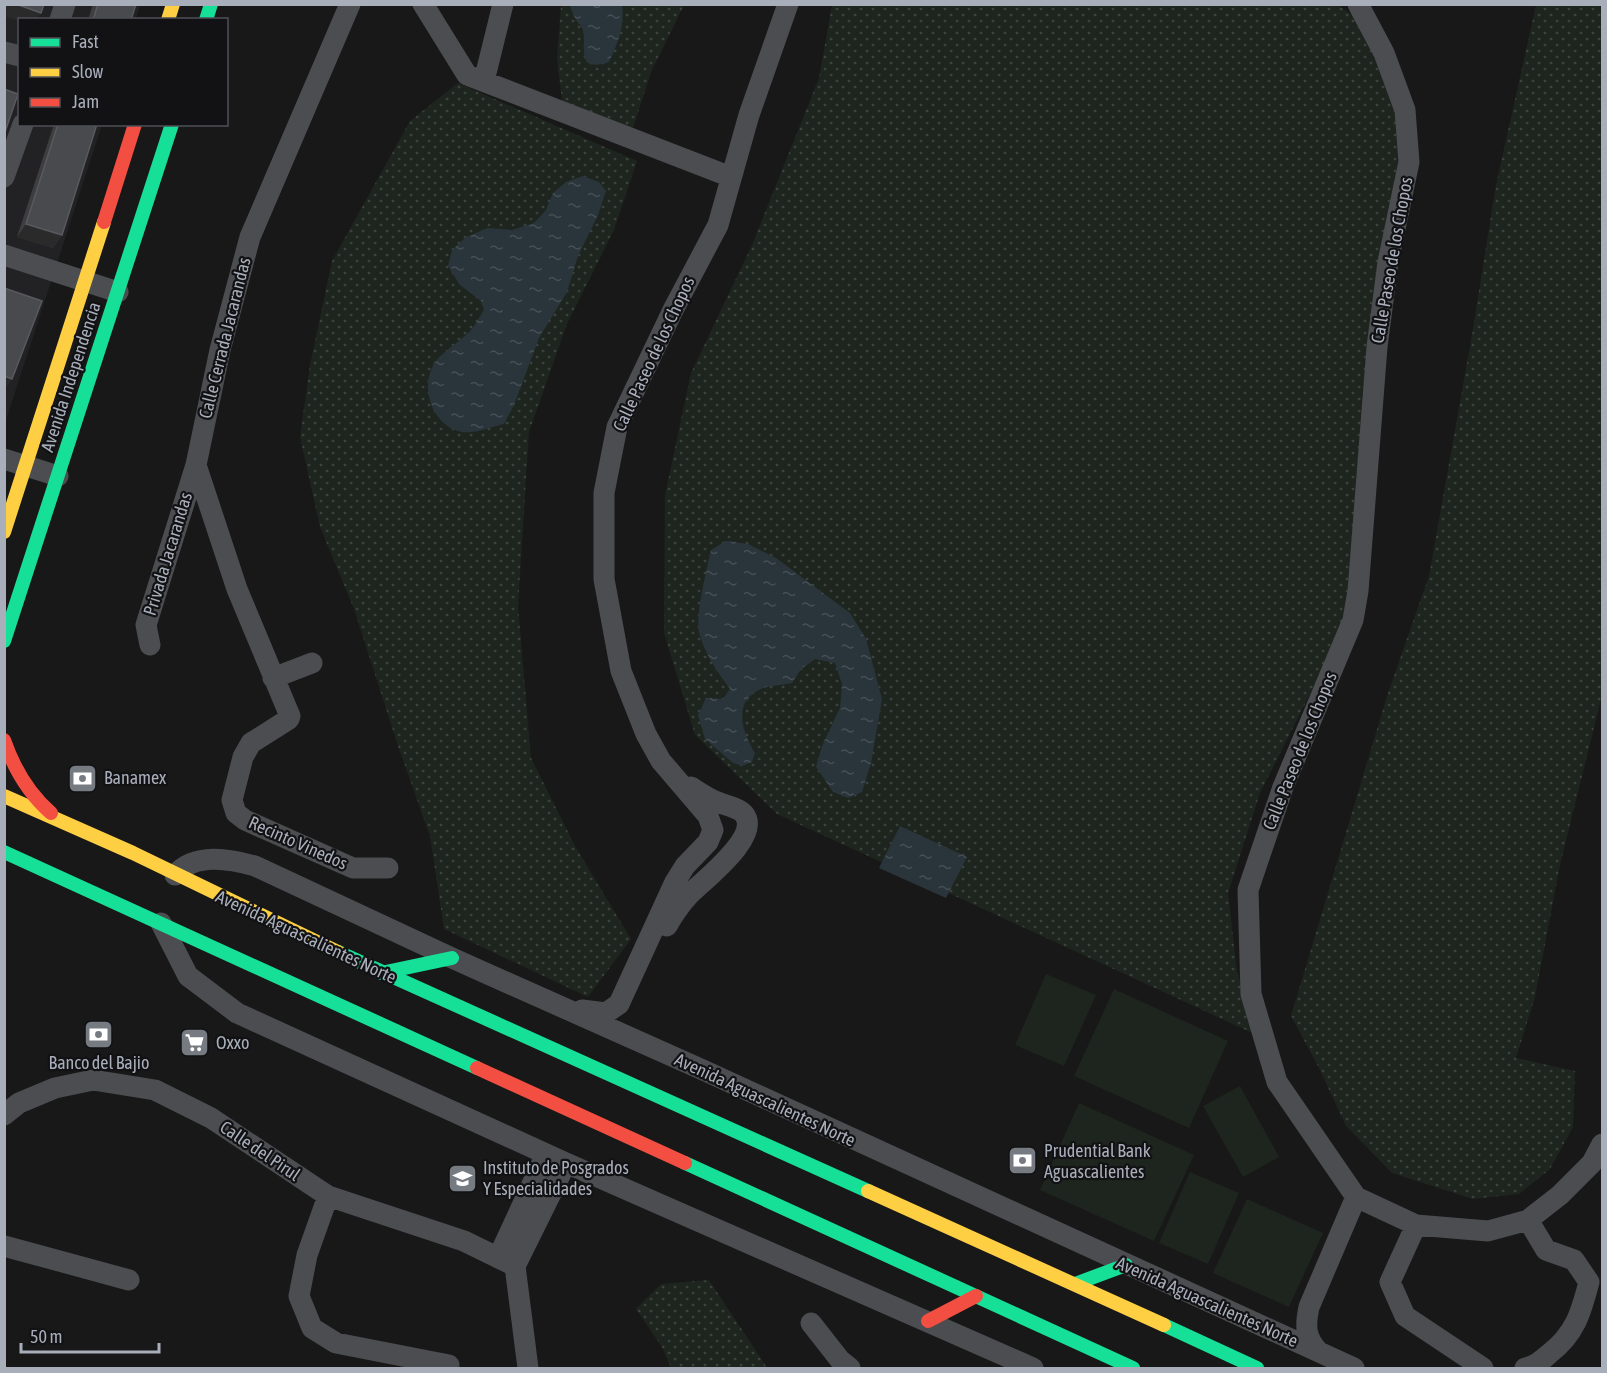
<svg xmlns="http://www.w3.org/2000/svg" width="1607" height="1373" viewBox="0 0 1607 1373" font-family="'Asap Condensed',sans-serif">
	<defs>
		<pattern id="grass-dots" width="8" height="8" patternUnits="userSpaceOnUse" patternTransform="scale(1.5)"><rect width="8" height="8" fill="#1d251e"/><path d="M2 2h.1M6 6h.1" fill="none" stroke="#3b423d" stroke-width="1.8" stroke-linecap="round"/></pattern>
		<pattern id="water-ripples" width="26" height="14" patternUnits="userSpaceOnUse" patternTransform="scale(1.5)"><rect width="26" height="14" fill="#2a343b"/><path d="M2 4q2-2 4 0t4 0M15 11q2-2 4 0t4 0" fill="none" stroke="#464f55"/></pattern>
	</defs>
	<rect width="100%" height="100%" fill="#181818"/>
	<path fill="#222224" d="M 5,5 L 140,5 L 136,19 L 20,20 L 20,124 L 102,125 L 5,423 Z"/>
	<path fill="url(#grass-dots)" d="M 1336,4 L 1354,16 L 1394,86 L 1403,172 L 1348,619 L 1260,793 L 1228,893 L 1237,972 L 1259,1036 L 777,814 L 695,735 L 664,633 L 665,495 L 691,373 L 752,245 L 819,78 L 832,5 Z
		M 561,5 L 684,5 L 651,72 L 633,128 L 562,101 L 557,59 Z
		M 1536,5 L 1602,5 L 1602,695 L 1560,865 L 1535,997 L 1516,1058 L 1575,1071 L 1573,1127 L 1550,1169 L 1519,1194 L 1473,1199 L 1392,1173 L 1346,1126 L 1318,1066 L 1291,1016 L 1387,696 L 1429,576 L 1472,335 L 1496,185 Z
		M 458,83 L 637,161 L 614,230 L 567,324 L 529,432 L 518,606 L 531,758 L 575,846 L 631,939 L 588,997 L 444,929 L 430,836 L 398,746 L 354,609 L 320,527 L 300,437 L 310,365 L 332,261 L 410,121 Z
		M 709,1280 L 764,1363 L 767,1368 L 671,1368 L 662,1347 L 636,1309 L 661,1284 Z"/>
	<path fill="#1d251e" d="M 1046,974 L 1096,995 L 1064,1066 L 1015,1045 Z
		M 1114,989 L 1228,1041 L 1189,1128 L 1074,1076 Z
		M 1240,1086 L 1279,1157 L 1243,1177 L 1203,1106 Z
		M 1079,1103 L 1194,1155 L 1154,1241 L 1040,1190 Z
		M 1190,1172 L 1239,1193 L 1208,1264 L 1159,1243 Z
		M 1247,1199 L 1323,1233 L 1289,1307 L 1213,1273 Z"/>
	<path fill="url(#water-ripples)" d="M 570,5 L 622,5 C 625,25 618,43 609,62 C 575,73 587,49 583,30 C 581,25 577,22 575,18 C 573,14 571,9 570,5 Z
		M 583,176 L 599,182 L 606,191 L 598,215 L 578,256 L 567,292 L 539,338 L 514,405 L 504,424 C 491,427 475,434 462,432 C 432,427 418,385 436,361 C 446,349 461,341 471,330 C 476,324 480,316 484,310 L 481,301 L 460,285 L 448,266 L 452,250 L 466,237 L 488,228 L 512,230 L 534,223 L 546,210 L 553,193 L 566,182 Z
		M 726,541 L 748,544 L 776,558 L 850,613 L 866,639 L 882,699 L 871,763 L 862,792 L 848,798 L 833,792 L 816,767 L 822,746 L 840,708 L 842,684 L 835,663 L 815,659 L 801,669 L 792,683 C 783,685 772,685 763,688 C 731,701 742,731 755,753 L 752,762 L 742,766 L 733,763 L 705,739 L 698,715 L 706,698 L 723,699 L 730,689 C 718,673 704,653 699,632 C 695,616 707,568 711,550 Z
		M 900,826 L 967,857 L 946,898 L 879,868 Z"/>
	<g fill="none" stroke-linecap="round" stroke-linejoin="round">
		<path stroke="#4c4d51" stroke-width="21" d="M 423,4 L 467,75 L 731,177
			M 1358,4 L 1384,53 L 1405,110 L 1409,162 L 1388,262 L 1377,347 L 1358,591 L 1353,620 L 1283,787 L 1248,890 L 1251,994 L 1277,1082 L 1356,1197 L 1416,1225 L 1488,1231 L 1528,1220 L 1560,1195 L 1592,1163 L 1602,1144
			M 60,20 L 65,4
			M 4,52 L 20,56
			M 484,81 L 503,4
			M 4,177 L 23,124
			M 4,255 L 118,292
			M 4,459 L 58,476
			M 196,465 L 237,589 L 290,716 L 289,719 L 251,743 L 243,757 L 232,800 L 236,813 L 245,820 L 353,868 L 388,868
			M 150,645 L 146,625 L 196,465 L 220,350 L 250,237 L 350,4
			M 273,678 L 312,663
			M 175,875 C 195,852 230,859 255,866 L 452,958 L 703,1070 L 1354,1368
			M 161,923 L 188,976 L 237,1013 L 566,1163 L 1033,1368
			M 667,926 C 673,915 680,905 688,896 C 702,881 762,837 744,814 C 738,807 723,805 715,801 C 706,797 699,792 691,787
			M 582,1010 L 606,1013 L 619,1004 L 675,882 L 685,866 L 708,842 L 713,830 L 708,816 L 661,761 L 646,734 L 621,671 L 604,579 L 604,493 L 617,427 L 673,310 L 718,225 L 749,115 L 788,4
			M 4,1115 L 19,1103 L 55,1088 L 93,1080 L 155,1090 L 211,1118 L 328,1196 L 464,1241 L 515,1266
			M 328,1196 L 307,1255 L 299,1296 L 312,1328 L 336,1343 L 449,1365
			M 1416,1225 L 1390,1282 L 1405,1316 L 1483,1368
			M 4,1246 L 129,1280
			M 498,1258 L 546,1154
			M 811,1323 L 840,1360 L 850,1368
			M 1319,1352 C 1305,1338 1305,1326 1309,1307 L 1356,1197
			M 528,1368 L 515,1266 L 566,1163
			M 1525,1368 C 1535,1366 1541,1361 1549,1354 C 1575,1334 1581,1313 1589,1282 L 1574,1260 L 1546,1250 L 1528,1220"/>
		<path stroke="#16e098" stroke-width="14" d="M 206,20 L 211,4
			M 4,641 L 172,124
			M 4,852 L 477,1068
			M 338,952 L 868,1191
			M 381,973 L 452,958
			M 685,1163 L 1133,1368
			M 1075,1284 L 1126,1265
			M 1164,1325 L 1257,1368"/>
		<path stroke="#ffcf43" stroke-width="14" d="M 168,20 L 173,4
			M 4,532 L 104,222
			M 4,796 L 133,853 L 338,952
			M 868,1191 L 1164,1325"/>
		<path stroke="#f24e42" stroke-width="14" d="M 104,222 L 135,124
			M 4,740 C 14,769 28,793 51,813
			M 477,1068 L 685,1163
			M 928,1321 L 976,1296"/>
	</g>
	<path fill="#3e3e40" d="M 93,4 L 136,4 L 131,20 L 88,20 Z
		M 54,124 L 97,124 L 62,235 L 53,248 L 17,237 Z"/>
	<path fill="#2a2a2b" d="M 4,4 L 16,4 L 41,13 L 36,20 L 20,20 L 20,21 L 4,16 Z
		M 26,224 L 62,235 L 53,248 L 17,237 Z
		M 4,376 L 12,379 L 4,390 Z"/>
	<path fill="#494a4d" stroke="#585a5e" stroke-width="1.5" d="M 16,4 L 44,4 L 41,13 Z
		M 98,4 L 136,4 L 131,20 L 93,20 Z
		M 4,89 L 18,94 L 4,135 Z
		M 58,124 L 97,124 L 62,235 L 26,224 Z
		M 4,288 L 42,301 L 12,379 L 4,376 Z"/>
	<defs>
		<symbol id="bank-square" viewBox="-11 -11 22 22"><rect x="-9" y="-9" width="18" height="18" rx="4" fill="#767a81" stroke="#121214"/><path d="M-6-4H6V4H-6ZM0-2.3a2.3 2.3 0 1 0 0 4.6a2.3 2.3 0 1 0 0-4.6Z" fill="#fff"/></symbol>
		<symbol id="supermarket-square" viewBox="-11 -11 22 22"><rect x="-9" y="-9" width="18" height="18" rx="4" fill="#767a81" stroke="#121214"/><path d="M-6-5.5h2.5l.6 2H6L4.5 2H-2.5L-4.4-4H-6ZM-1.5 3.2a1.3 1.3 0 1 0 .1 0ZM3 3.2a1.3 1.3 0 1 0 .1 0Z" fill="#fff"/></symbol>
		<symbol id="university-square" viewBox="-11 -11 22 22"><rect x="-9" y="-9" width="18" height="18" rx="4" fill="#767a81" stroke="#121214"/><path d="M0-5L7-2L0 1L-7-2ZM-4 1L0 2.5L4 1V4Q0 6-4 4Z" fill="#fff"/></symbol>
	</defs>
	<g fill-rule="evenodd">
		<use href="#bank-square" x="66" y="762" width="33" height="33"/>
		<use href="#bank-square" x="82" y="1018" width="33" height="33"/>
		<use href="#supermarket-square" x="178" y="1026" width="33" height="33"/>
		<use href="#bank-square" x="1006" y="1144" width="33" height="33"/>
		<use href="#university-square" x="446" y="1162" width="33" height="33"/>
	</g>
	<g text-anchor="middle" stroke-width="4.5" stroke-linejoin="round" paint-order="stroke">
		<g font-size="18" fill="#a8aeba" stroke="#121214">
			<text transform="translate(1392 260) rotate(-80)" y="6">Calle Paseo de los Chopos</text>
			<text transform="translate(225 338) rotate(-76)" y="6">Calle Cerrada Jacarandas</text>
			<text transform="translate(654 354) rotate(-65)" y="6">Calle Paseo de los Chopos</text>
			<text transform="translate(71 377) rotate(-72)" y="6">Avenida Independencia</text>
			<text transform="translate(168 554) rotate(-73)" y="6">Privada Jacarandas</text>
			<text transform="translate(1300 751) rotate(-68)" y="6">Calle Paseo de los Chopos</text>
			<text transform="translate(298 843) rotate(24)" y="6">Recinto Vinedos</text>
			<text transform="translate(306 937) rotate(25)" y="6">Avenida Aguascalientes Norte</text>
			<text transform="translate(765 1100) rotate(25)" y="6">Avenida Aguascalientes Norte</text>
			<text transform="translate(260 1151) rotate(34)" y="6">Calle del Pirul</text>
			<text transform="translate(1207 1302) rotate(24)" y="6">Avenida Aguascalientes Norte</text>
		</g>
		<g font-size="18" fill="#a8aeba" stroke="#121214" text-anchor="start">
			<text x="104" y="784">Banamex</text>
			<text x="216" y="1049">Oxxo</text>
			<text x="99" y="1069" text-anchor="middle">Banco del Bajio</text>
			<text x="1044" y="1157">Prudential Bank<tspan x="1044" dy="21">Aguascalientes</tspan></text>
			<text x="483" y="1174">Instituto de Posgrados<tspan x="483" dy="21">Y Especialidades</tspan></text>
		</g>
	</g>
	<rect width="1607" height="1373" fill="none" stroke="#a8aeba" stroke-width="12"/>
	<rect x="18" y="18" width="210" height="108" fill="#121214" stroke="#4e5056" stroke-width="1.5"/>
	<rect x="30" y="38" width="30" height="9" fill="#16e098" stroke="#4e5056" stroke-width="1.5"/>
	<text x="72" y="48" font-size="18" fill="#a8aeba">Fast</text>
	<rect x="30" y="68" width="30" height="9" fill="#ffcf43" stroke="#4e5056" stroke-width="1.5"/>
	<text x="72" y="78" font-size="18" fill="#a8aeba">Slow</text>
	<rect x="30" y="98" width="30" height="9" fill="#f24e42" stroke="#4e5056" stroke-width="1.5"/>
	<text x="72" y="108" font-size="18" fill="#a8aeba">Jam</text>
	<path d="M21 1343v9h138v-9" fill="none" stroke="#a8aeba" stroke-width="3"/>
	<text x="30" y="1343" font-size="18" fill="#a8aeba" stroke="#121214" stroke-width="4.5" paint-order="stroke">50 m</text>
</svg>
